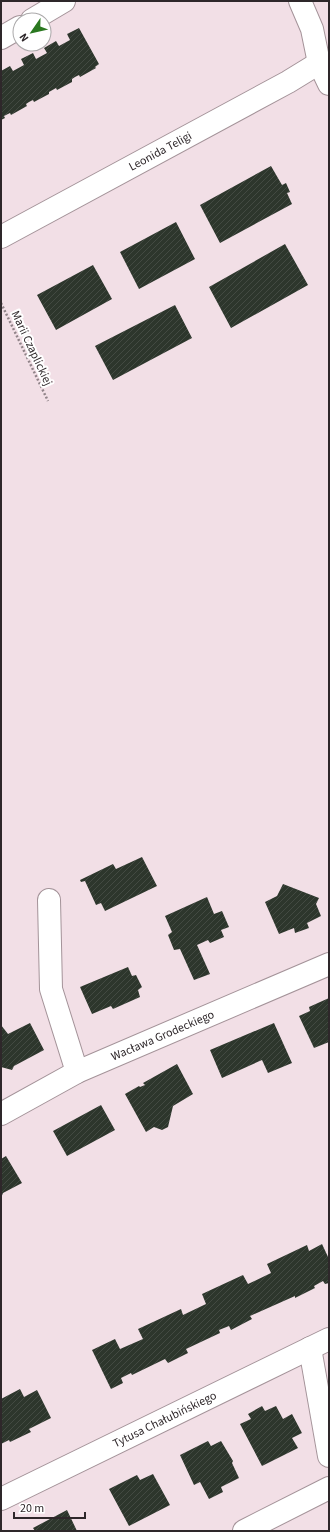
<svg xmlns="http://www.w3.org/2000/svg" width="330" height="1532" viewBox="0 0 330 1532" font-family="'Source Sans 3',sans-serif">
	<defs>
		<pattern id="building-hatch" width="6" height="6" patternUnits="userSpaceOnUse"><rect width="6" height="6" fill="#2d362c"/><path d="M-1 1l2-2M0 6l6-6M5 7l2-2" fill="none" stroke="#434a42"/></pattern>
	</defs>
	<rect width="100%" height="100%" fill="#f2dfe6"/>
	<path fill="url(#building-hatch)" d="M 79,28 L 99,64 L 95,67 L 96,68 L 80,77 L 79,75 L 75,77 L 72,79 L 72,82 L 57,90 L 56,88 L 49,92 L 49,94 L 34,102 L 33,100 L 29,102 L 26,104 L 27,106 L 11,115 L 10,113 L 4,116 L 5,118 L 1,120 L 1,71 L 10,66 L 13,71 L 24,65 L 21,59 L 33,53 L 36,59 L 47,53 L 44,48 L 56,41 L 59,46 L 70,40 L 67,34 Z
		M 271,166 L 282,185 L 286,183 L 290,192 L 287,193 L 292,204 L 220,243 L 200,205 Z
		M 176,222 L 195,259 L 139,289 L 120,252 Z
		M 285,244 L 308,285 L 231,328 L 209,287 Z
		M 93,265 L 112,299 L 56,330 L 37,295 Z
		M 175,305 L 192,338 L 113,380 L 95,346 Z
		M 142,857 L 157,886 L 105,911 L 101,903 L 96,905 L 85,881 L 81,882 L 80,880 L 113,864 L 116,869 Z
		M 283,884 L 319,898 L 316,904 L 321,916 L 307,923 L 309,928 L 295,933 L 294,928 L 279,934 L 265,902 L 277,896 Z
		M 207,897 L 214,914 L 222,911 L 229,927 L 221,930 L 224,937 L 210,943 L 208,940 L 197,945 L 210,974 L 194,980 L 180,949 L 174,950 L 168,935 L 172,932 L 165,916 Z
		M 128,967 L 132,976 L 136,975 L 142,987 L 138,990 L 140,997 L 113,1009 L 111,1006 L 92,1014 L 80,987 Z
		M 329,998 L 329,1042 L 314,1048 L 299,1016 L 310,1011 L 309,1007 Z
		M 30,1023 L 44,1050 L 14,1066 L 12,1070 L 1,1067 L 1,1025 L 8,1034 Z
		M 274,1023 L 292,1063 L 268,1073 L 262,1060 L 222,1078 L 210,1050 Z
		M 177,1064 L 193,1094 L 173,1106 L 168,1127 L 162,1130 L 154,1127 L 146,1132 L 125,1094 L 139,1086 L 140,1087 L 145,1085 L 143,1083 Z
		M 101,1105 L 115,1130 L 67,1156 L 53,1131 Z
		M 6,1156 L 22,1183 L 3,1193 L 1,1198 L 1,1159 Z
		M 322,1244 L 329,1259 L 329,1283 L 325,1284 L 323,1281 L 314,1286 L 315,1288 L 295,1298 L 295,1296 L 250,1316 L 252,1319 L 231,1330 L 229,1326 L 219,1330 L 220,1333 L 186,1349 L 188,1353 L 168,1363 L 165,1359 L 132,1375 L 131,1373 L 121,1378 L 123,1383 L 111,1389 L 92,1350 L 115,1339 L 120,1349 L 143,1339 L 138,1329 L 181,1309 L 183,1315 L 206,1304 L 202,1294 L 243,1275 L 248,1284 L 271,1273 L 267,1264 L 307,1245 L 309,1251 Z
		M 20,1389 L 24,1397 L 37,1390 L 51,1418 L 29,1429 L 31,1432 L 10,1442 L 9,1440 L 1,1444 L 1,1399 Z
		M 262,1406 L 265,1411 L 276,1406 L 283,1419 L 292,1414 L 302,1433 L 292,1438 L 298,1448 L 262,1466 L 240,1424 L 251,1419 L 248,1414 Z
		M 208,1441 L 211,1446 L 221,1441 L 233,1461 L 232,1463 L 239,1478 L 221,1487 L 223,1492 L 209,1499 L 200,1482 L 194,1485 L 180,1455 Z
		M 153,1474 L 170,1505 L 129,1526 L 109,1489 L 137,1475 L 140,1480 Z
		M 67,1510 L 77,1531 L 35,1531 L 33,1528 Z"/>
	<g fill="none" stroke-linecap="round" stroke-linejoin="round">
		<defs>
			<g id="minor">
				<path d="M 300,1 L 312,29 L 319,63 L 329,84"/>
				<path d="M 32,20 L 64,1"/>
				<path d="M 1,38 L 20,27"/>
				<path id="s1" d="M 1,237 L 288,82 L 319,63"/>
				<path d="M 49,900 L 51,989 L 77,1072"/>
				<path id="s2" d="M 1,1114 L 77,1072 L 329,964"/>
				<path d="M 310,1348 L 329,1456"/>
				<path id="s3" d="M 1,1499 L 329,1339"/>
				<path d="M 244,1531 L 329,1488"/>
			</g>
		</defs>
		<use href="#minor" stroke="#a49399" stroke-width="24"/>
		<path stroke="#908388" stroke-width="2.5" stroke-dasharray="2 2" stroke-linecap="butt" d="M 1,303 L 48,401"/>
		<use href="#minor" stroke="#fff" stroke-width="22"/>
	</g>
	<g text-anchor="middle" stroke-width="4" stroke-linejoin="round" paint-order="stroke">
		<g font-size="12" fill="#2e272a" stroke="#fff">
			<text dy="4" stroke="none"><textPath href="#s1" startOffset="181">Leonida Teligi</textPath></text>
			<text transform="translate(32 348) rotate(65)" y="4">Marii Czaplickiej</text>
			<text dy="4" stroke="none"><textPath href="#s2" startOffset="180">Wacława Grodeckiego</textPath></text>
			<text dy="4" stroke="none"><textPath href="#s3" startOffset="182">Tytusa Chałubińskiego</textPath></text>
		</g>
	</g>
	<rect width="330" height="1532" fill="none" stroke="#2e272a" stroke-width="4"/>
	<g transform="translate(32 32) rotate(236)"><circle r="19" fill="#ffffff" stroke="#aba9aa"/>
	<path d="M0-3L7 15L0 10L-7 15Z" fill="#2a7820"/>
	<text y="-6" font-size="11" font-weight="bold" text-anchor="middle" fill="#2e272a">N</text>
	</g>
	<path d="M14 1512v6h71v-6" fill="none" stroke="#2e272a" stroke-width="2"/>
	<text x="20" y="1512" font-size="12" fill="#2e272a" stroke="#ffffff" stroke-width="3" paint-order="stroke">20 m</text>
</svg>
